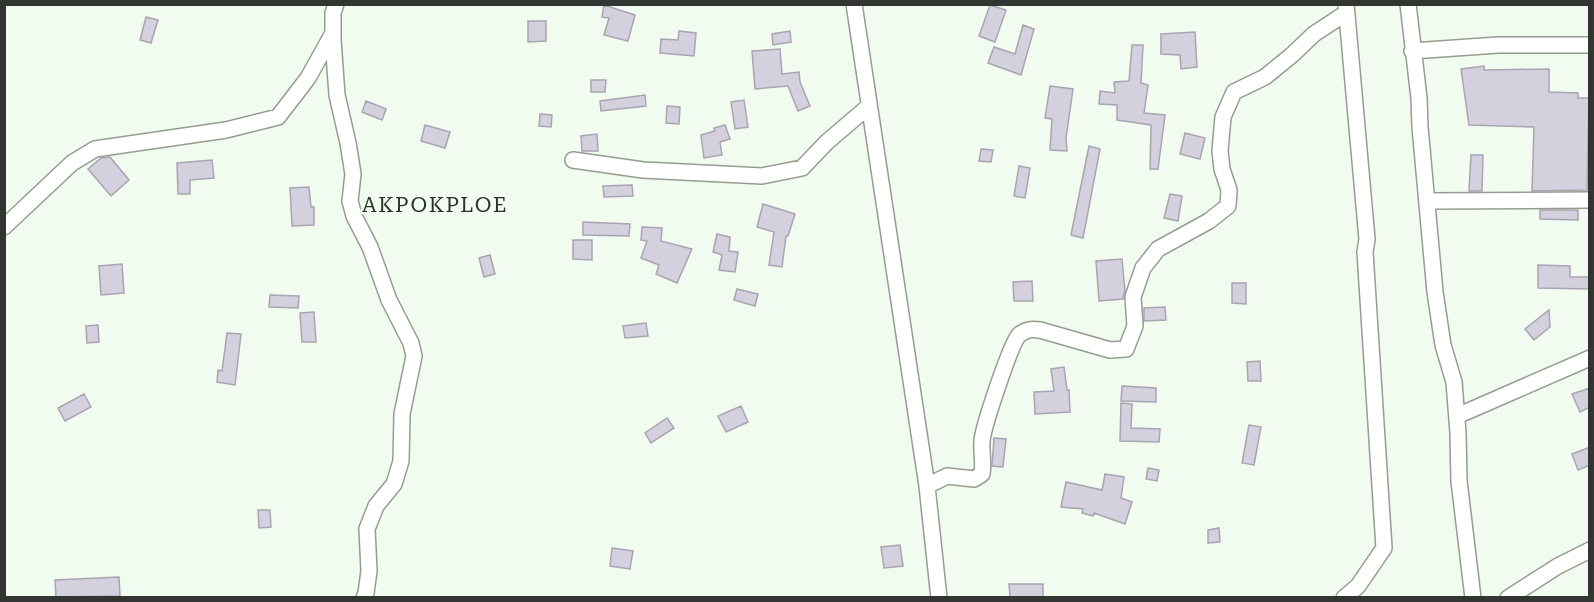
<svg xmlns="http://www.w3.org/2000/svg" width="1594" height="602" viewBox="0 0 1594 602" font-family="'Roboto Serif',serif">
	<rect width="100%" height="100%" fill="#f2fbef"/>
	<path fill="#d5d0dd" stroke="#a9a4b1" stroke-width="1.5" d="M 604,5 L 635,15 L 628,41 L 604,35 L 609,18 L 602,17 Z
		M 990,5 L 1006,10 L 995,42 L 979,36 Z
		M 146,17 L 158,20 L 151,43 L 140,40 Z
		M 528,21 L 546,21 L 546,41 L 528,42 Z
		M 1023,25 L 1034,29 L 1021,75 L 988,63 L 994,47 L 1015,54 Z
		M 679,31 L 696,33 L 694,56 L 660,53 L 661,39 L 678,40 Z
		M 790,31 L 791,42 L 773,45 L 772,34 Z
		M 1195,32 L 1197,67 L 1181,69 L 1180,55 L 1161,54 L 1161,34 Z
		M 1132,45 L 1143,45 L 1141,83 L 1148,85 L 1144,113 L 1165,115 L 1158,169 L 1150,169 L 1151,125 L 1117,120 L 1117,105 L 1099,104 L 1100,91 L 1115,93 L 1114,82 L 1129,81 Z
		M 780,49 L 782,74 L 799,72 L 800,82 L 810,106 L 798,111 L 788,86 L 755,89 L 752,51 Z
		M 1484,66 L 1484,70 L 1549,69 L 1549,92 L 1578,93 L 1578,98 L 1589,98 L 1587,190 L 1532,191 L 1534,127 L 1469,125 L 1461,69 Z
		M 591,80 L 606,80 L 605,92 L 591,92 Z
		M 1050,86 L 1073,89 L 1066,138 L 1067,151 L 1050,150 L 1052,119 L 1045,118 Z
		M 645,95 L 646,106 L 601,111 L 600,101 Z
		M 744,100 L 748,127 L 735,129 L 731,102 Z
		M 366,101 L 386,109 L 382,120 L 362,112 Z
		M 667,106 L 680,107 L 679,124 L 666,123 Z
		M 540,114 L 552,115 L 551,127 L 539,126 Z
		M 425,125 L 450,132 L 445,148 L 421,141 Z
		M 725,125 L 730,139 L 720,142 L 722,155 L 704,158 L 701,135 L 715,131 L 714,128 Z
		M 1185,133 L 1205,138 L 1200,159 L 1180,154 Z
		M 597,134 L 598,151 L 582,151 L 581,136 Z
		M 1089,146 L 1100,149 L 1083,238 L 1071,235 Z
		M 981,149 L 993,150 L 991,162 L 979,161 Z
		M 1471,155 L 1483,155 L 1482,191 L 1469,191 Z
		M 110,157 L 129,180 L 111,196 L 88,169 L 101,158 Z
		M 212,160 L 214,178 L 190,180 L 190,194 L 178,194 L 177,163 Z
		M 1019,166 L 1030,168 L 1025,198 L 1014,196 Z
		M 632,185 L 633,196 L 604,197 L 603,186 Z
		M 309,187 L 311,207 L 314,207 L 314,225 L 292,226 L 290,188 Z
		M 1170,194 L 1182,196 L 1178,221 L 1164,218 Z
		M 763,204 L 795,214 L 788,236 L 786,236 L 782,267 L 769,265 L 774,232 L 757,227 Z
		M 1540,210 L 1578,210 L 1578,220 L 1540,219 Z
		M 583,222 L 630,224 L 629,236 L 583,235 Z
		M 642,227 L 662,228 L 661,241 L 692,249 L 677,283 L 656,274 L 659,265 L 641,258 L 647,241 L 641,240 Z
		M 717,234 L 730,237 L 729,251 L 738,252 L 735,272 L 719,270 L 722,255 L 713,252 Z
		M 573,240 L 592,240 L 592,260 L 573,259 Z
		M 490,255 L 495,274 L 484,277 L 479,258 Z
		M 1122,259 L 1125,291 L 1123,299 L 1099,301 L 1096,261 Z
		M 122,264 L 124,293 L 101,295 L 99,266 Z
		M 1538,265 L 1570,266 L 1570,277 L 1590,277 L 1590,289 L 1538,288 Z
		M 1032,281 L 1033,301 L 1014,301 L 1013,282 Z
		M 1232,283 L 1246,283 L 1246,304 L 1232,303 Z
		M 737,289 L 758,294 L 755,306 L 734,300 Z
		M 270,295 L 299,296 L 298,308 L 269,307 Z
		M 1165,307 L 1166,320 L 1144,321 L 1144,308 Z
		M 1549,310 L 1550,327 L 1534,340 L 1525,329 Z
		M 314,312 L 316,342 L 302,342 L 300,313 Z
		M 646,323 L 648,336 L 625,338 L 623,326 Z
		M 98,325 L 99,342 L 87,343 L 86,326 Z
		M 227,333 L 241,334 L 235,385 L 217,382 L 218,370 L 222,371 Z
		M 1260,361 L 1261,381 L 1248,381 L 1247,362 Z
		M 1064,367 L 1067,390 L 1069,390 L 1070,412 L 1035,414 L 1034,392 L 1054,391 L 1051,369 Z
		M 1122,386 L 1156,388 L 1156,402 L 1121,401 Z
		M 1590,388 L 1590,407 L 1580,412 L 1572,394 Z
		M 84,394 L 91,407 L 65,421 L 58,408 Z
		M 1121,403 L 1132,404 L 1131,428 L 1160,429 L 1159,442 L 1120,441 Z
		M 741,406 L 748,422 L 726,432 L 718,416 Z
		M 667,418 L 674,428 L 651,443 L 645,433 Z
		M 1249,425 L 1261,427 L 1254,465 L 1242,463 Z
		M 994,438 L 1006,439 L 1003,467 L 992,466 Z
		M 1590,447 L 1590,465 L 1578,470 L 1572,454 Z
		M 1148,468 L 1159,470 L 1157,481 L 1146,479 Z
		M 1105,474 L 1124,477 L 1121,498 L 1132,502 L 1125,524 L 1094,513 L 1093,516 L 1082,513 L 1083,509 L 1061,507 L 1066,482 L 1102,490 Z
		M 258,510 L 270,510 L 271,527 L 259,528 Z
		M 1219,528 L 1220,542 L 1208,543 L 1208,530 Z
		M 900,545 L 903,566 L 884,568 L 881,547 Z
		M 612,548 L 633,551 L 630,569 L 610,566 Z
		M 119,577 L 120,596 L 56,597 L 55,580 Z
		M 1009,584 L 1043,584 L 1043,597 L 1010,597 Z"/>
	<g fill="none" stroke-linecap="round" stroke-linejoin="round">
		<defs>
			<path id="street" d="M 336,4 L 333,13 L 333,40 L 337,95 L 348,143 L 353,174 L 350,201 L 354,216 L 370,247 L 389,300 L 411,343 L 414,356 L 402,414 L 401,461 L 394,484 L 376,506 L 367,529 L 369,571 L 366,593 L 364,598
				M 854,4 L 927,486 L 939,598
				M 1408,4 L 1419,98 L 1420,127 L 1435,292 L 1443,345 L 1454,382 L 1458,433 L 1459,481 L 1473,598
				M 1412,51 L 1498,45 L 1590,45
				M 573,160 L 643,170 L 762,176 L 802,168 L 827,142 L 869,106
				M 1427,201 L 1590,200
				M 4,227 L 72,163 L 95,149 L 226,130 L 278,117 L 308,78 L 333,33
				M 1457,416 L 1590,358
				M 927,486 L 947,476 L 974,479 L 982,474 C 984,462 981,452 982,441 C 983,427 1011,343 1019,335 C 1026,329 1032,329 1040,330 L 1110,350 L 1126,349 L 1135,326 L 1133,297 L 1143,268 L 1158,249 L 1209,221 L 1228,206 L 1229,190 L 1222,169 L 1220,151 L 1223,117 L 1234,92 L 1265,77 L 1292,55 L 1314,34 L 1346,13
				M 1344,598 L 1358,586 L 1384,548 L 1365,252 L 1367,239 L 1346,4
				M 1508,598 L 1558,566 L 1590,550"/>
		</defs>
		<use href="#street" stroke="#959d91" stroke-width="18"/>
		<use href="#street" stroke="#fff" stroke-width="15"/>
	</g>
	<g text-anchor="middle" stroke-width="4.5" stroke-linejoin="round" paint-order="stroke">
		<g font-size="21" letter-spacing="1.5" fill="#2b3229" stroke="#f2fbef">
			<text x="435" y="212">AKPOKPLOE</text>
		</g>
	</g>
	<rect width="1594" height="602" fill="none" stroke="#323531" stroke-width="12"/>
</svg>
